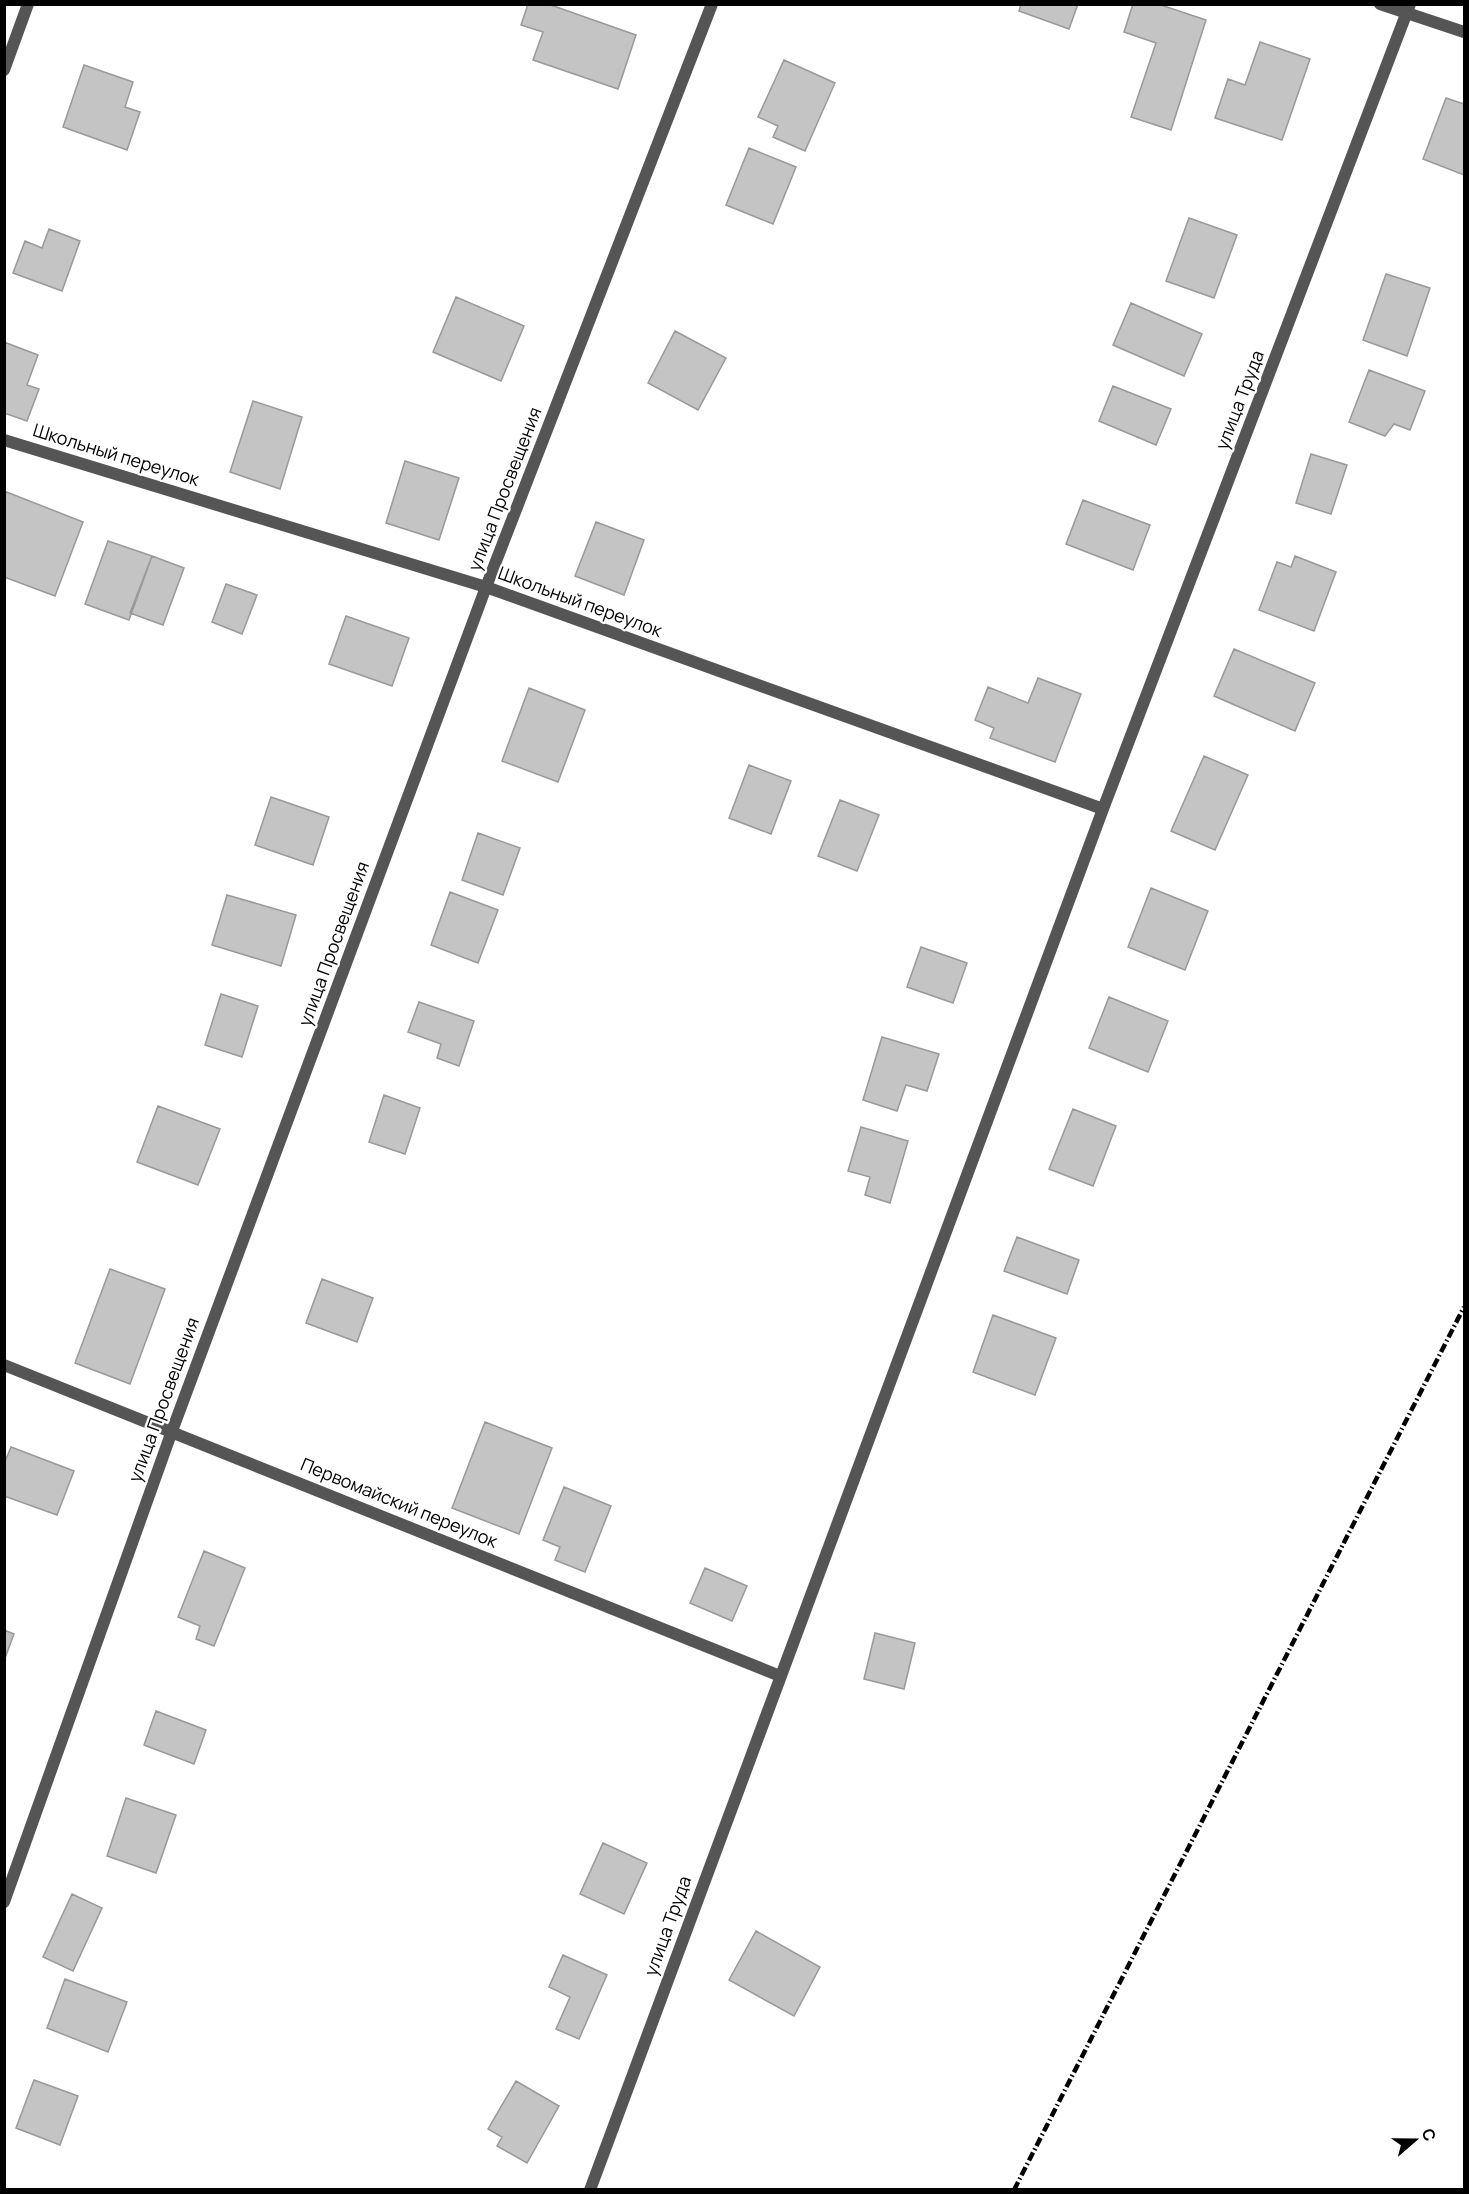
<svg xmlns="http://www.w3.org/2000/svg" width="1469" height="2194" viewBox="0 0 1469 2194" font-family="Manrope,sans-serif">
	<rect width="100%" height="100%" fill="#fff"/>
	<path fill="#c4c4c4" stroke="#999" stroke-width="1.5" d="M 528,4 L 548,4 L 636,35 L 618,89 L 533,60 L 543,32 L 521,25 Z
		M 1021,4 L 1078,4 L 1069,29 L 1019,11 Z
		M 1133,4 L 1158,4 L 1206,20 L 1171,130 L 1131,117 L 1156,43 L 1124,32 Z
		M 1260,42 L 1310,59 L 1282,140 L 1215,118 L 1228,79 L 1245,85 Z
		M 784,60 L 835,83 L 805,151 L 773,137 L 778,126 L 758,117 Z
		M 84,65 L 133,82 L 125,107 L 140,112 L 127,150 L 63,127 Z
		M 1446,98 L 1464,104 L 1464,175 L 1423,159 Z
		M 749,148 L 796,167 L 773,224 L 726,205 Z
		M 1189,218 L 1237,235 L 1214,298 L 1166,281 Z
		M 49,229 L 80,241 L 62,291 L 13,273 L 25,241 L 42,248 Z
		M 1386,274 L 1430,288 L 1407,356 L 1363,340 Z
		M 456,297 L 524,326 L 501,381 L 433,352 Z
		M 1131,303 L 1202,334 L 1184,376 L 1113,345 Z
		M 675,331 L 726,358 L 698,410 L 648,383 Z
		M 4,342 L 38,355 L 27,385 L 39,389 L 27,421 L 4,413 Z
		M 1369,370 L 1425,391 L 1410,430 L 1394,424 L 1385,436 L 1349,422 Z
		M 1113,386 L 1171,409 L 1156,445 L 1099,421 Z
		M 253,401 L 302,417 L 280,489 L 230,472 Z
		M 1311,454 L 1347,465 L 1331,514 L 1296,503 Z
		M 405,461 L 459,478 L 439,540 L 386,523 Z
		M 4,491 L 83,522 L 55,596 L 4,577 Z
		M 1083,500 L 1150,525 L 1133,570 L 1066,544 Z
		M 596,522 L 644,540 L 624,595 L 575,576 Z
		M 108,541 L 152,556 L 129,620 L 85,604 Z
		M 152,556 L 184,568 L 163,625 L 130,613 Z
		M 1295,556 L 1336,572 L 1314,631 L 1259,610 L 1277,562 L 1291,567 Z
		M 226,584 L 257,595 L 242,634 L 212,622 Z
		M 346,616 L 409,638 L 392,686 L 329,664 Z
		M 1234,649 L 1315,683 L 1295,731 L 1214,696 Z
		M 1038,678 L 1081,694 L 1055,762 L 990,738 L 994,728 L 975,720 L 988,687 L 1028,703 Z
		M 529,688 L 585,710 L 558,782 L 502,761 Z
		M 1204,756 L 1248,775 L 1215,850 L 1171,831 Z
		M 749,765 L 791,781 L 771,834 L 729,818 Z
		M 271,797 L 329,817 L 313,865 L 255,845 Z
		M 840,800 L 879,815 L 857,871 L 818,856 Z
		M 478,833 L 520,848 L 503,895 L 462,880 Z
		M 1151,888 L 1208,911 L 1185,970 L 1128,947 Z
		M 450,892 L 498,910 L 478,963 L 431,945 Z
		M 227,895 L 296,915 L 281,966 L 212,945 Z
		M 921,947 L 967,963 L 953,1003 L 907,987 Z
		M 221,994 L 258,1006 L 242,1057 L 205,1045 Z
		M 1109,997 L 1168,1021 L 1148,1072 L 1089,1048 Z
		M 419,1002 L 474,1021 L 459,1066 L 437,1058 L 441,1044 L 408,1032 Z
		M 882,1037 L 939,1054 L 927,1091 L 906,1085 L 897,1111 L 863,1100 Z
		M 384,1095 L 420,1108 L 405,1154 L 369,1142 Z
		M 158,1106 L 220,1129 L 198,1185 L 137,1162 Z
		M 1073,1109 L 1116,1126 L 1093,1186 L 1049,1169 Z
		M 861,1127 L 908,1141 L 890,1203 L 865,1195 L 870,1177 L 848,1171 Z
		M 1017,1237 L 1079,1260 L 1067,1294 L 1004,1271 Z
		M 110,1269 L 165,1289 L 130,1384 L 75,1363 Z
		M 322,1279 L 373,1298 L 357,1342 L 306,1323 Z
		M 993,1315 L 1056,1338 L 1035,1395 L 973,1372 Z
		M 485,1422 L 552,1448 L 519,1534 L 452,1508 Z
		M 11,1447 L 74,1471 L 57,1515 L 4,1496 L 4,1464 Z
		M 564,1487 L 611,1506 L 585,1572 L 555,1560 L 560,1547 L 543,1540 Z
		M 204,1551 L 245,1568 L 214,1646 L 196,1639 L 200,1626 L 178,1617 Z
		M 705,1568 L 747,1586 L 732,1621 L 690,1603 Z
		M 4,1630 L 14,1634 L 4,1661 Z
		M 875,1633 L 915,1643 L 904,1689 L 864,1679 Z
		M 156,1711 L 206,1730 L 194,1764 L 144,1745 Z
		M 126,1798 L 176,1815 L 156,1873 L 107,1856 Z
		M 603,1843 L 647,1863 L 624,1914 L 580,1894 Z
		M 72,1894 L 102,1908 L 73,1971 L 43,1957 Z
		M 756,1931 L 820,1967 L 794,2016 L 729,1980 Z
		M 563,1955 L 607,1975 L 579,2039 L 556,2029 L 570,1997 L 549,1987 Z
		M 65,1979 L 127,2002 L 108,2052 L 47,2028 Z
		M 34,2080 L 78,2096 L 60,2145 L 16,2128 Z
		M 516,2081 L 559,2106 L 527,2163 L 497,2146 L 502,2137 L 488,2129 Z"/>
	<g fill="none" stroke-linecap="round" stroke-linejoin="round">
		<path stroke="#555" stroke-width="12" d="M 4,70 L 28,4
			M 4,440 L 486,587 L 1103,809
			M 4,1365 L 780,1676
			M 4,1902 L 172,1431 L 486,587 L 712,4
			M 590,2190 L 1103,809 L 1410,4"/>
		<path stroke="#555" stroke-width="12" d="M 1380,4 L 1464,32"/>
		<path stroke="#000" stroke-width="4.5" stroke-dasharray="9 3 1.5 3" stroke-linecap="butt" d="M 1014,2190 L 1464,1307"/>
	</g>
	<g text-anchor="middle" stroke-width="4.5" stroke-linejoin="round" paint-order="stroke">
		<g font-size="18" fill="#000" stroke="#fff">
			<text transform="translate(1240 400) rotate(-69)" y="6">улица Труда</text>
			<text transform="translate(116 455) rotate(17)" y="6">Школьный переулок</text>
			<text transform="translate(505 489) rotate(-69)" y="6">улица Просвещения</text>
			<text transform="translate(580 602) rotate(20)" y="6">Школьный переулок</text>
			<text transform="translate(334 944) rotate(-70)" y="6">улица Просвещения</text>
			<text transform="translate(164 1400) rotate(-70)" y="6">улица Просвещения</text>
			<text transform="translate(399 1503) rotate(22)" y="6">Первомайский переулок</text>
			<text transform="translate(668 1926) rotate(-70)" y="6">улица Труда</text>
		</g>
	</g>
	<rect width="1469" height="2194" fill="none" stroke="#000000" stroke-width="12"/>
	<g transform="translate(1415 2140) rotate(70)" stroke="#ffffff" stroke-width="4.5" paint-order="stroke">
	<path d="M0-4.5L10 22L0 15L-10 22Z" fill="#000000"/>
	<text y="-9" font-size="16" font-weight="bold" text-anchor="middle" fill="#000000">С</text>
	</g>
</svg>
